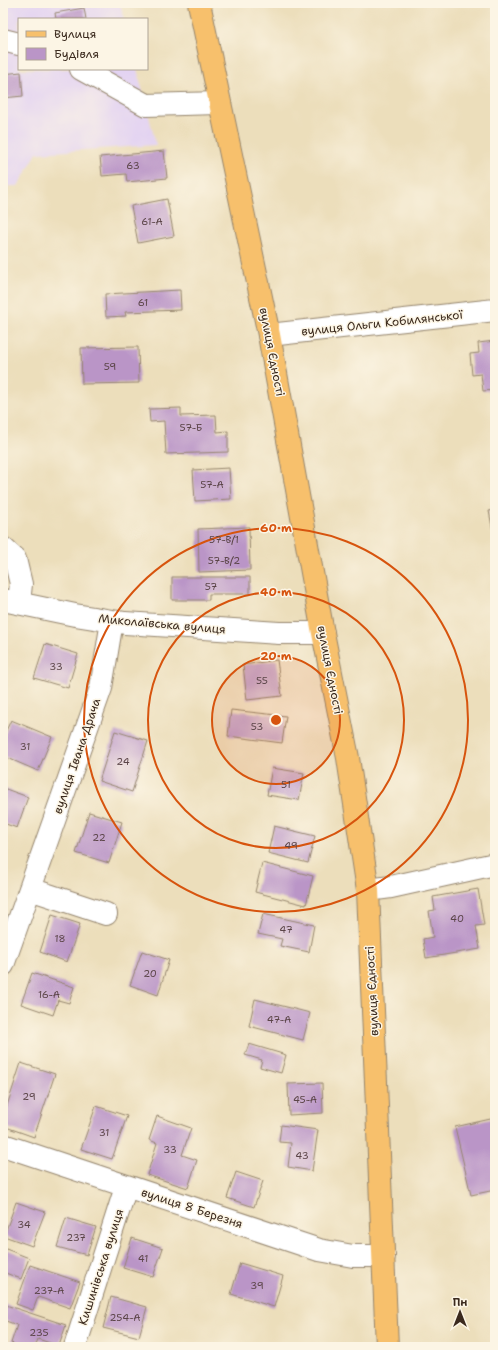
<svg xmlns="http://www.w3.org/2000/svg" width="498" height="1350" viewBox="0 0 498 1350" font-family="'Shantell Sans',sans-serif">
	<rect width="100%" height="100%" fill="#fcf5e5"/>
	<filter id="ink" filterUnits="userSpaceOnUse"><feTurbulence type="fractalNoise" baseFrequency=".025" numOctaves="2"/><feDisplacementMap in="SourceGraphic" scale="8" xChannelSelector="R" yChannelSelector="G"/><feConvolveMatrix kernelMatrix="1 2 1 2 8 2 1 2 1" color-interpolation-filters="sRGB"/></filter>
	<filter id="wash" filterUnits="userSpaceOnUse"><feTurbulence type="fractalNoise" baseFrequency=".012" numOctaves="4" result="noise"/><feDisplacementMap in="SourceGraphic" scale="16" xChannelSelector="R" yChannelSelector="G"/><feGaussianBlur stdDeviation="0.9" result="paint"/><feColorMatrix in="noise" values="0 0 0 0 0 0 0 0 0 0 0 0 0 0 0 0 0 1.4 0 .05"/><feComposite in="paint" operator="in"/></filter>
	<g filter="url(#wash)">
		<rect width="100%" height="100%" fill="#ecdebb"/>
		<path fill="#e3d3f2" d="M 3,3 L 120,3 L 124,19 L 19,19 L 19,69 L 137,69 L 156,145 L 37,153 L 18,186 L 3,186 Z"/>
		<g id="blocks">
			<path fill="#ba95c7" d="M 84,8 L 86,19 L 56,19 L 55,13 Z
				M 21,72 L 23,96 L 3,98 L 3,74 Z
				M 164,151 L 167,178 L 127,182 L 126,174 L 102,176 L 100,157 Z
				M 167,199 L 174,236 L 138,243 L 131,206 Z
				M 180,290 L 181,310 L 125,312 L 126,316 L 106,317 L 105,294 Z
				M 495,341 L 495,390 L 483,391 L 481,374 L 472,375 L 470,354 L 479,353 L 478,343 Z
				M 138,347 L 139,383 L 82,384 L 81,348 Z
				M 181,408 L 181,416 L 216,415 L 217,432 L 228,431 L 228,452 L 166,454 L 164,421 L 150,422 L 149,409 Z
				M 229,468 L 231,499 L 195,501 L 193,470 Z
				M 495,510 L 495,537 L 494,537 L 489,511 Z
				M 249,527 L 250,570 L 199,572 L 198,529 Z
				M 172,577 L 250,577 L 250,594 L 209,594 L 209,600 L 172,600 Z
				M 45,644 L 78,654 L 68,688 L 34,678 Z
				M 277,660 L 282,696 L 247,700 L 243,665 Z
				M 231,710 L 286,716 L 282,743 L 228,736 Z
				M 11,720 L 52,737 L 38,771 L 3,756 L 3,737 Z
				M 115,731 L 148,741 L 132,792 L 99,781 Z
				M 272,768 L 304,773 L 299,800 L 267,795 Z
				M 3,788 L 28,797 L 17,828 L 3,823 Z
				M 89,812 L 122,822 L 109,863 L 76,853 Z
				M 274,826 L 315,836 L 308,863 L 268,853 Z
				M 262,863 L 313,876 L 306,905 L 255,892 Z
				M 478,889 L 484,925 L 476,926 L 480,949 L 426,958 L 423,939 L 433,937 L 429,911 L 435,910 L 433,897 Z
				M 263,914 L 314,925 L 309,952 L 280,946 L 282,939 L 258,934 Z
				M 52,915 L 80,924 L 67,962 L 40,952 Z
				M 142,951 L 169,960 L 158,995 L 130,985 Z
				M 32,973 L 74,987 L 69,1003 L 58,1000 L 53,1015 L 21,1004 Z
				M 255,999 L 310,1013 L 303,1040 L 249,1026 Z
				M 249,1044 L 286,1055 L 281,1073 L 260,1067 L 262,1060 L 245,1055 Z
				M 21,1063 L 55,1074 L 34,1137 L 3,1126 L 3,1118 Z
				M 322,1083 L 323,1113 L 289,1115 L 288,1084 Z
				M 96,1106 L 127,1116 L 112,1159 L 81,1149 Z
				M 157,1116 L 191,1128 L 182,1155 L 197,1160 L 188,1188 L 147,1175 L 157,1143 L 149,1140 Z
				M 495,1118 L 495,1190 L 471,1195 L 455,1127 Z
				M 281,1125 L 318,1130 L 312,1171 L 288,1167 L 291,1143 L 279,1142 Z
				M 236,1172 L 263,1181 L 254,1207 L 227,1198 Z
				M 16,1202 L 45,1212 L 32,1246 L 4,1236 Z
				M 66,1218 L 96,1227 L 87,1255 L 57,1247 Z
				M 132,1238 L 163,1248 L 153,1277 L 123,1268 Z
				M 6,1249 L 29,1258 L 21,1279 L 3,1272 L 3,1257 Z
				M 240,1263 L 283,1276 L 274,1307 L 231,1294 Z
				M 30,1265 L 80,1282 L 70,1308 L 38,1297 L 33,1310 L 16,1304 Z
				M 111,1297 L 147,1307 L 139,1337 L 103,1328 Z
				M 3,1304 L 66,1325 L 59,1346 L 38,1339 L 35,1347 L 22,1347 L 11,1343 L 17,1325 L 3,1320 Z"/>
		</g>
	</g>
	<g filter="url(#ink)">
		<use href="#blocks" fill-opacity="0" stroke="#94846c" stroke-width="1"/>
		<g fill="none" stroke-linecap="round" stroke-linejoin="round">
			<defs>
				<path id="minor" d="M 3,40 L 19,44
					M 81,69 L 146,105 L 219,103
					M 269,335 L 495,310
					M 3,548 L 15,559 L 21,584 L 19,603
					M 3,600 L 75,615 L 125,623 L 279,633 L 323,633
					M 30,889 L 106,914
					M 368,890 L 391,887 L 495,864
					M 3,965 L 101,688 L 112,621
					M 3,1145 L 319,1250 L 353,1256 L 384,1256
					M 75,1347 L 126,1187"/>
				<path id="major" d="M 199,3 L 269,335 L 323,633 L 348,758 L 368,890 L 387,1347"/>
			</defs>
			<use href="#minor" stroke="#94846c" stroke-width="24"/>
			<use href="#major" stroke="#94846c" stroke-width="24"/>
			<use href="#minor" stroke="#fff" stroke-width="22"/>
			<use href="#major" stroke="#f7c06c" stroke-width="22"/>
		</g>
	</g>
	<circle cx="276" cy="720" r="64" fill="#d7540e" fill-opacity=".12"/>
	<g fill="none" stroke="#d7540e" stroke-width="2">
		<circle cx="276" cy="720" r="64"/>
		<circle cx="276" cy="720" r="128"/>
		<circle cx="276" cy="720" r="192"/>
	</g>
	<g text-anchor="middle" stroke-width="3" stroke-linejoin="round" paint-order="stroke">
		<g font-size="10" fill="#5b4548">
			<text x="133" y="169">63</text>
			<text x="152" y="225">61-А</text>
			<text x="143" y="306">61</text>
			<text x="110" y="370">59</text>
			<text x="191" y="431">57-Б</text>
			<text x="212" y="488">57-А</text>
			<text x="224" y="543">57-В/1</text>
			<text x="224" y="564">57-В/2</text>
			<text x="211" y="590">57</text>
			<text x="56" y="670">33</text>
			<text x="262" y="684">55</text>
			<text x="257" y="730">53</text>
			<text x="25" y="750">31</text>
			<text x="123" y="765">24</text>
			<text x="286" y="788">51</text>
			<text x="99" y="841">22</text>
			<text x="291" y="849">49</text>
			<text x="457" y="922">40</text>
			<text x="286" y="933">47</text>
			<text x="60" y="942">18</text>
			<text x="150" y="977">20</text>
			<text x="49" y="998">16-А</text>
			<text x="279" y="1023">47-А</text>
			<text x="29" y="1100">29</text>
			<text x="305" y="1103">45-А</text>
			<text x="104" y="1136">31</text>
			<text x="170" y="1153">33</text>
			<text x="302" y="1159">43</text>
			<text x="24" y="1228">34</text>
			<text x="76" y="1241">237</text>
			<text x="143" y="1262">41</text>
			<text x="257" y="1289">39</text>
			<text x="49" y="1294">237-А</text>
			<text x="125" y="1321">254-А</text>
			<text x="39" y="1336">235</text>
		</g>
		<g font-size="12" fill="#3b2a1e" stroke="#fcf5e5">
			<text transform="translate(382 323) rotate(-6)" y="4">вулиця Ольги Кобилянської</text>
			<text transform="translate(272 352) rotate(79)" y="4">вулиця Єдності</text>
			<text transform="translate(162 624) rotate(5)" y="4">Миколаївська вулиця</text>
			<text transform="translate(330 670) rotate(79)" y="4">вулиця Єдності</text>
			<text transform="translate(77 756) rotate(-71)" y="4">вулиця Івана Драча</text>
			<text transform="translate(372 991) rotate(-93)" y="4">вулиця Єдності</text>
			<text transform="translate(192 1208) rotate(18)" y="4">вулиця 8 Березня</text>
			<text transform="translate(101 1267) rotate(-72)" y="4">Кишинівська вулиця</text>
		</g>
	</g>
	<circle cx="276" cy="720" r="6" fill="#d7540e" stroke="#fcf5e5" stroke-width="2"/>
	<g font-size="12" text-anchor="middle" font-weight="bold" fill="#d7540e" stroke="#fcf5e5" stroke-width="3" stroke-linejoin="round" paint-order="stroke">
		<text x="276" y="532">60 m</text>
		<text x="276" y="596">40 m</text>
		<text x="276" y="660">20 m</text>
	</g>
	<rect width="498" height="1350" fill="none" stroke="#fcf5e5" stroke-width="16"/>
	<rect x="18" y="18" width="130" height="52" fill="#fcf5e5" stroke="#afa495"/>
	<rect x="26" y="31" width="20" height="6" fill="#f7c06c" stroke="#afa495"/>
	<text x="54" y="38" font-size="12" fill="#3b2a1e">Вулиця</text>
	<rect x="26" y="48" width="20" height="12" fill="#ba95c7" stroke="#afa495"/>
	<text x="54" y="58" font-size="12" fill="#3b2a1e">Будівля</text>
	<g transform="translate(460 1312)" stroke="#fcf5e5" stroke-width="3" paint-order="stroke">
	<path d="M0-3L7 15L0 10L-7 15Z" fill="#3b2a1e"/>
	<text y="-6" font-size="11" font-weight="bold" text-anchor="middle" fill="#3b2a1e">Пн</text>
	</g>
</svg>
